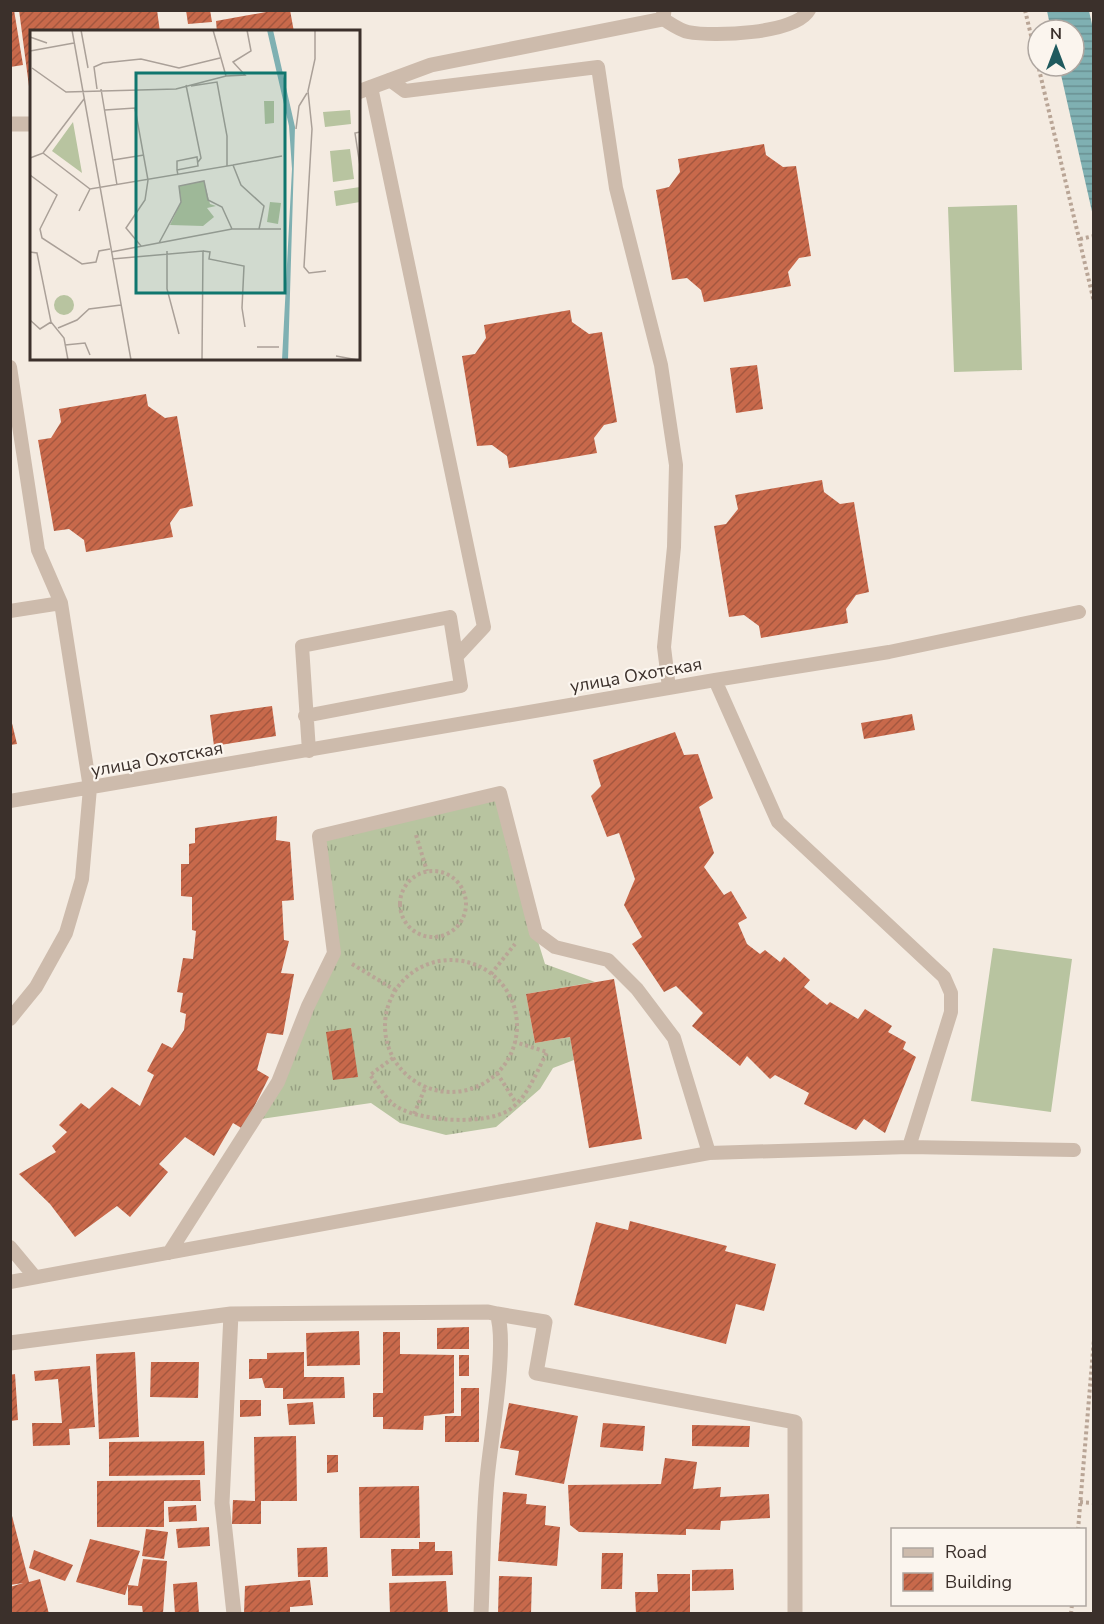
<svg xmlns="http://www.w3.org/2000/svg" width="1104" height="1624" viewBox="0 0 1104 1624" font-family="'Nunito Sans',sans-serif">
	<defs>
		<pattern id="grass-tufts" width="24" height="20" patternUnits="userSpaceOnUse" patternTransform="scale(1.5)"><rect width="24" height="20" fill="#b8c4a0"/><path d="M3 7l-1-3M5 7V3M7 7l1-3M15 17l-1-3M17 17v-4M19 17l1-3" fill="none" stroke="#97a083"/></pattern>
		<pattern id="water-rules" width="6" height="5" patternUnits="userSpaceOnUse" patternTransform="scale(1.5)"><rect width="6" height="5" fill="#7fb0b2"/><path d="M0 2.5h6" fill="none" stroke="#699091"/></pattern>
		<pattern id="building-hatch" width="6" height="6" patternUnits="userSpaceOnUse" patternTransform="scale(1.5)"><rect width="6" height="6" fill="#c8694b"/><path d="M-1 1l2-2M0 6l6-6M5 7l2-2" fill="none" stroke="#a4573f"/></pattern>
	</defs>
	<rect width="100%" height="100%" fill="#f4ebe1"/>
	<path fill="url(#grass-tufts)" d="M 500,793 L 532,922 L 545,964 L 595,982 L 526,994 L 535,1043 L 570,1037 L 574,1060 L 553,1068 L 540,1089 L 496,1127 L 446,1135 L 400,1123 L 371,1103 L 254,1120 L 334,953 L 319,836 Z"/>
	<path fill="#b8c4a0" d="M 1017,205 L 1022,370 L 954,372 L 948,207 Z
		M 993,948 L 1072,959 L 1051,1112 L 971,1101 Z"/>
	<path fill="url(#water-rules)" d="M 1047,11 L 1089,11 L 1094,33 L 1093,216 L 1059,66 L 1074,66 L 1074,30 L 1051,30 Z"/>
	<path fill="url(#building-hatch)" d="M 10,10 L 14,10 L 23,65 L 10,67 Z
		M 19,10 L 157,10 L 160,32 L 32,32 L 30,94 Z
		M 186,10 L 210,10 L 212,22 L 188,24 Z
		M 277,10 L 290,10 L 294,32 L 217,32 L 216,21 Z
		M 764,144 L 766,155 L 783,167 L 796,166 L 811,256 L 799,258 L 788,272 L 791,286 L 704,302 L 701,290 L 687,278 L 672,280 L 656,190 L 669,187 L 680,172 L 678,159 Z
		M 570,310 L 572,322 L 589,334 L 602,332 L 617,422 L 604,425 L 594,438 L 597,453 L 509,468 L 507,456 L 492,445 L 477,446 L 462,356 L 475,354 L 486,338 L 484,325 Z
		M 757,365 L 763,409 L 736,413 L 730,368 Z
		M 146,394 L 148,406 L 165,418 L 177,416 L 193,506 L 180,509 L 170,523 L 173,537 L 86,552 L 84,540 L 69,529 L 54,531 L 38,440 L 51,438 L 61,422 L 59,409 Z
		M 822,480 L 824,492 L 840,504 L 854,502 L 869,592 L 856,595 L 846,609 L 848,623 L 761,638 L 759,626 L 744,615 L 729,617 L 714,526 L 726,524 L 738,509 L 735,495 Z
		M 272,706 L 276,736 L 214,746 L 210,715 Z
		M 912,714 L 915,730 L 864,739 L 861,723 Z
		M 10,715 L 17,744 L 10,745 Z
		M 675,732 L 684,755 L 698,754 L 713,798 L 699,807 L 714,853 L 704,867 L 724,895 L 731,891 L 747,918 L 738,923 L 747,944 L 760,954 L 765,950 L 780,962 L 784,957 L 810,980 L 804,987 L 827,1005 L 830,1002 L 858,1019 L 865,1009 L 892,1026 L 888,1032 L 906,1042 L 903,1049 L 916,1057 L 885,1133 L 864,1119 L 856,1130 L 804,1104 L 809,1093 L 775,1075 L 770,1079 L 747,1056 L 740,1066 L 692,1026 L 703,1013 L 676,986 L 664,992 L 632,944 L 642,937 L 624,905 L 635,879 L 619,833 L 607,837 L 591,796 L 601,786 L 593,760 Z
		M 277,816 L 276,840 L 290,842 L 294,900 L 282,901 L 284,940 L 289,941 L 281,973 L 294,974 L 283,1035 L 267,1033 L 257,1070 L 269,1077 L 243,1129 L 233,1123 L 214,1156 L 185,1137 L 159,1164 L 168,1172 L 130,1217 L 117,1206 L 75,1237 L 50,1204 L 19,1174 L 56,1152 L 52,1146 L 67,1132 L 59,1125 L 81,1103 L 89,1109 L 112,1087 L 140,1106 L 154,1075 L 147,1071 L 162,1043 L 172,1048 L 184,1030 L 186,1014 L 180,1012 L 183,993 L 177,992 L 183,958 L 193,959 L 196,931 L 192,930 L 192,897 L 181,896 L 181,864 L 189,864 L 189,844 L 195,843 L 195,828 Z
		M 614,979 L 642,1139 L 589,1148 L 570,1037 L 535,1043 L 526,994 Z
		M 351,1028 L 358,1077 L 333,1080 L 326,1032 Z
		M 630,1221 L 727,1246 L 725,1251 L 776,1264 L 764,1311 L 736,1304 L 726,1344 L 574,1305 L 596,1222 L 628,1230 Z
		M 469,1327 L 469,1349 L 437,1349 L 437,1328 Z
		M 359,1331 L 360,1365 L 307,1366 L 306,1333 Z
		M 383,1332 L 400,1332 L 400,1354 L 454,1355 L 454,1413 L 424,1416 L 423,1430 L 383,1429 L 383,1417 L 373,1417 L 373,1393 L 383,1393 Z
		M 135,1352 L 139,1437 L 99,1439 L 96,1354 Z
		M 304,1352 L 304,1377 L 344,1377 L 345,1398 L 283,1399 L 283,1388 L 265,1388 L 262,1378 L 249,1379 L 249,1359 L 267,1359 L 267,1353 Z
		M 459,1355 L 469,1355 L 469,1376 L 459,1376 Z
		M 151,1362 L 199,1362 L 198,1398 L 150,1397 Z
		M 90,1366 L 95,1427 L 69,1429 L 70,1445 L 33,1446 L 32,1423 L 62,1423 L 58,1379 L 35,1381 L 34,1371 Z
		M 15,1374 L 18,1420 L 10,1421 L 10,1375 Z
		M 461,1388 L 479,1388 L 479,1442 L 445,1442 L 445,1416 L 461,1416 Z
		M 240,1400 L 261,1400 L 261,1416 L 240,1417 Z
		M 313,1402 L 315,1424 L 289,1425 L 287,1404 Z
		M 509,1403 L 578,1416 L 564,1484 L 515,1475 L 519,1451 L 500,1448 Z
		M 603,1423 L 645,1426 L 643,1451 L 600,1447 Z
		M 692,1425 L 750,1426 L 749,1447 L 692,1446 Z
		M 296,1436 L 297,1501 L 261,1501 L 261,1524 L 232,1524 L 233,1500 L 255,1501 L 254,1437 Z
		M 204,1441 L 205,1475 L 109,1476 L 109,1442 Z
		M 327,1455 L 338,1455 L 338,1472 L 327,1473 Z
		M 665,1458 L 697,1462 L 693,1489 L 721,1487 L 720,1497 L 769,1494 L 770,1518 L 721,1521 L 720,1530 L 686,1529 L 686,1535 L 579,1532 L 570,1525 L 568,1485 L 661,1484 Z
		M 200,1480 L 201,1501 L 164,1501 L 164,1527 L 97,1527 L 97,1481 Z
		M 419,1486 L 420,1538 L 360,1538 L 359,1487 Z
		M 503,1492 L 527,1494 L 526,1504 L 546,1506 L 545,1525 L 560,1527 L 557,1566 L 498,1561 Z
		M 196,1505 L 197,1521 L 169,1522 L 168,1507 Z
		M 10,1508 L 29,1582 L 40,1579 L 49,1614 L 10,1614 L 10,1587 L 23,1583 L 10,1585 Z
		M 209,1527 L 210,1546 L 178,1548 L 176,1529 Z
		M 146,1529 L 168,1532 L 164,1559 L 142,1556 Z
		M 90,1539 L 140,1551 L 128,1585 L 138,1586 L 143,1559 L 167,1561 L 163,1613 L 143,1614 L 142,1606 L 128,1605 L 128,1585 L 125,1595 L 76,1582 Z
		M 419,1542 L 435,1542 L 435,1551 L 452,1551 L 453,1575 L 392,1576 L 391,1549 L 419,1549 Z
		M 327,1547 L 328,1577 L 298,1577 L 297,1548 Z
		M 34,1550 L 73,1565 L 65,1581 L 29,1568 Z
		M 602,1553 L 623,1553 L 622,1589 L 601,1589 Z
		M 733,1569 L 734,1590 L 692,1591 L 692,1570 Z
		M 657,1574 L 690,1574 L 690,1614 L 636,1614 L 635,1592 L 658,1592 Z
		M 499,1576 L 532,1577 L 531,1614 L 498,1614 Z
		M 310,1580 L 313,1605 L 290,1607 L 290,1614 L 244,1614 L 245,1586 Z
		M 446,1581 L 448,1614 L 390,1614 L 389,1583 Z
		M 197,1582 L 199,1614 L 175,1614 L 173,1584 Z"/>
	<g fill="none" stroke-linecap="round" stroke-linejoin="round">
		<path stroke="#b9a596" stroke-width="4" stroke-dasharray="3 3" stroke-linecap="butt" d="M 1025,10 L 1094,302
			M 1080,239 L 1094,236
			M 416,835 L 427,871
			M400 904a33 33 0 1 1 66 0a33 33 0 1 1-66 0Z
			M385 1026a66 66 0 1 1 132 0a66 66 0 1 1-132 0Z
			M 352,964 L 395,990
			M 491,974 L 515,944
			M 393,1058 L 370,1075 C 377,1084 384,1096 393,1104 C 415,1122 491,1127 513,1107 C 529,1094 538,1069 547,1052 L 515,1042
			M 497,1073 L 516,1103
			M 414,1114 L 426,1086
			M 1080,1502 L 1094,1503
			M 1078,1530 L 1094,1339
			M 1071,1614 L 1072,1604"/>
		<path stroke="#cdbbac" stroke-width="14" d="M 663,19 C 670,23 679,30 688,32 C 713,37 796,34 809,10
			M 390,80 L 405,91 L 598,67 L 616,188 L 661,365 L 676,465 L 674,547 L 664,647 L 669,688
			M 371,87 L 484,627 L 457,656
			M 10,367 L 38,550 L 61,603 L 90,788 L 82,879 L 66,933 L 36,987 L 10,1019
			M 10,611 L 61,603
			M 715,680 L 889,652 L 1079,612
			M 305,716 L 461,686 L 450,617 L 302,646 L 309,751
			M 10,801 L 715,680 L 778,822 L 944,977 L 951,993 L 951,1012 L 909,1147
			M 10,1247 L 35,1277
			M 169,1253 L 278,1082 L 308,1006 L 334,953 L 319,836 L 500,793 L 536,933 L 555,947 L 608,960 L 637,989 L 674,1038 L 709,1153
			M 10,1282 L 709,1153 L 909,1147 L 1074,1150"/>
		<path stroke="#cdbbac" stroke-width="15" d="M 358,92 L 431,65 L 663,19 L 664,10
			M 10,124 L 32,124
			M 231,1314 L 222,1503 L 234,1614
			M 497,1314 L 545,1322 L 536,1373 L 795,1422 L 795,1614
			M 10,1343 L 231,1314 L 488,1312 L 497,1314 C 508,1343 490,1443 487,1479 C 483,1524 483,1569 481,1614"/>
	</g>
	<g text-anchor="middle" stroke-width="4.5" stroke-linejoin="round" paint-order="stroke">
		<g font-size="18" fill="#3b302b" stroke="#fbf5ee">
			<text transform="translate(636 675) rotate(-10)" y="6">улица Охотская</text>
			<text transform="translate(157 759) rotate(-10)" y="6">улица Охотская</text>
		</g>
	</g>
	<g transform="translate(30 30)">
		<rect width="330" height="330" fill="#f4ebe1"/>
		<path d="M 43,92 L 52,143 L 22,121 ZM 174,151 L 180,174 L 186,176 L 177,178 L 184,187 L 173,196 L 140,195 L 151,172 L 149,156 Z" fill="#b8c4a0"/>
		<path d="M 234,71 L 244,71 L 244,93 L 235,94 ZM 320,80 L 321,94 L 295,97 L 293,82 ZM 320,119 L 324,149 L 303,152 L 300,121 ZM 330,157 L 330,172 L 306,176 L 304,161 ZM 240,172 L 251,173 L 248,194 L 237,192 ZM24 275a10 10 0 1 1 20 0a10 10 0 1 1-20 0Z" fill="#b8c4a0"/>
		<path d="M 237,0 L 243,0 L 265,97 L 258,330 L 252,330 L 262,139 L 259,96 Z" fill="#7fb0b2"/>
		<path fill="none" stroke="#aaa098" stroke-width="1.5" d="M 42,0 L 101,330M 51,0 L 58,38M 183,0 L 196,46M 285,0 L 285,29 L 278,61 L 282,99 L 274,237 L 279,243 L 296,241M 0,7 L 17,13M 0,21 L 44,13M 2,38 L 36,62 L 146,59 L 196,46 L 215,45 L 203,32 L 221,21 L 217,0M 156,55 L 171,128 L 168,132M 161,56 L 187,52 L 197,106 L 197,136M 67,59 L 64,37 L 73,33 L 111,29 L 149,38 L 190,28M 71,59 L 87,155M 75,80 L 105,78 L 118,150 L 115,170 L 96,198 L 111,216M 266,99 L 269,76 L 277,63M 330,102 L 325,103 L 330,136M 13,123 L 54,69M 0,128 L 13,123 L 60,159 L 203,135 L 211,155 L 234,176 L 229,199M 83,130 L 114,125M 203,135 L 252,126M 147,140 L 168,136 L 167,127 L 147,131 L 147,140 L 148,145M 0,145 L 27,165 L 10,199 L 12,208 L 52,234 L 66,232 L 69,221 L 80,219M 49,181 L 60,159M 129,213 L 151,172 L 149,156 L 174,151 L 178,170 L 192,177 L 202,199M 137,221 L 137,259 L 149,304M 173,221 L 180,222 L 179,229 L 214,236 L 212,278 L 215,297M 0,222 L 7,223 L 21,292 L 34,308 L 38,330M 81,222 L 202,199 L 251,199M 82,229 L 173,221 L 172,330M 0,290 L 10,299 L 21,292M 28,298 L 47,290 L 59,279 L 91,275M 35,315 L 55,313 L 60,325M 227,317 L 249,317M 306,326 L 328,330"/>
		<path fill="#0f766e" fill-opacity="0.15" stroke="#0f766e" stroke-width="3" d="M 106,43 L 255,43 L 255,263 L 106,263 Z"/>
		<rect width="330" height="330" fill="none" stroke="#3b302b" stroke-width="3"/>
	</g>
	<rect width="1104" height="1624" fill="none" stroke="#3b302b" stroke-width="24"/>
	<rect x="891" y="1528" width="195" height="78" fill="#fbf5ee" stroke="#aea6a0" stroke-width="1.5"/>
	<rect x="903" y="1548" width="30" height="9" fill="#cdbbac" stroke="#aea6a0" stroke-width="1.5"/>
	<text x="945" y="1558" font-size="18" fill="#3b302b">Road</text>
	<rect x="903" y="1573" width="30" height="18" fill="url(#building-hatch)" stroke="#aea6a0" stroke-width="1.5"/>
	<text x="945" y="1588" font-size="18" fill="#3b302b">Building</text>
	<g transform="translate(1056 48)"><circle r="28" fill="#fbf5ee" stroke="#aea6a0" stroke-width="1.5"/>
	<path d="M0-4.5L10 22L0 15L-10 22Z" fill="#1f5a5e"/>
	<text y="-9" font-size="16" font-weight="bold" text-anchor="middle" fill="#3b302b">N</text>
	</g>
</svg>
